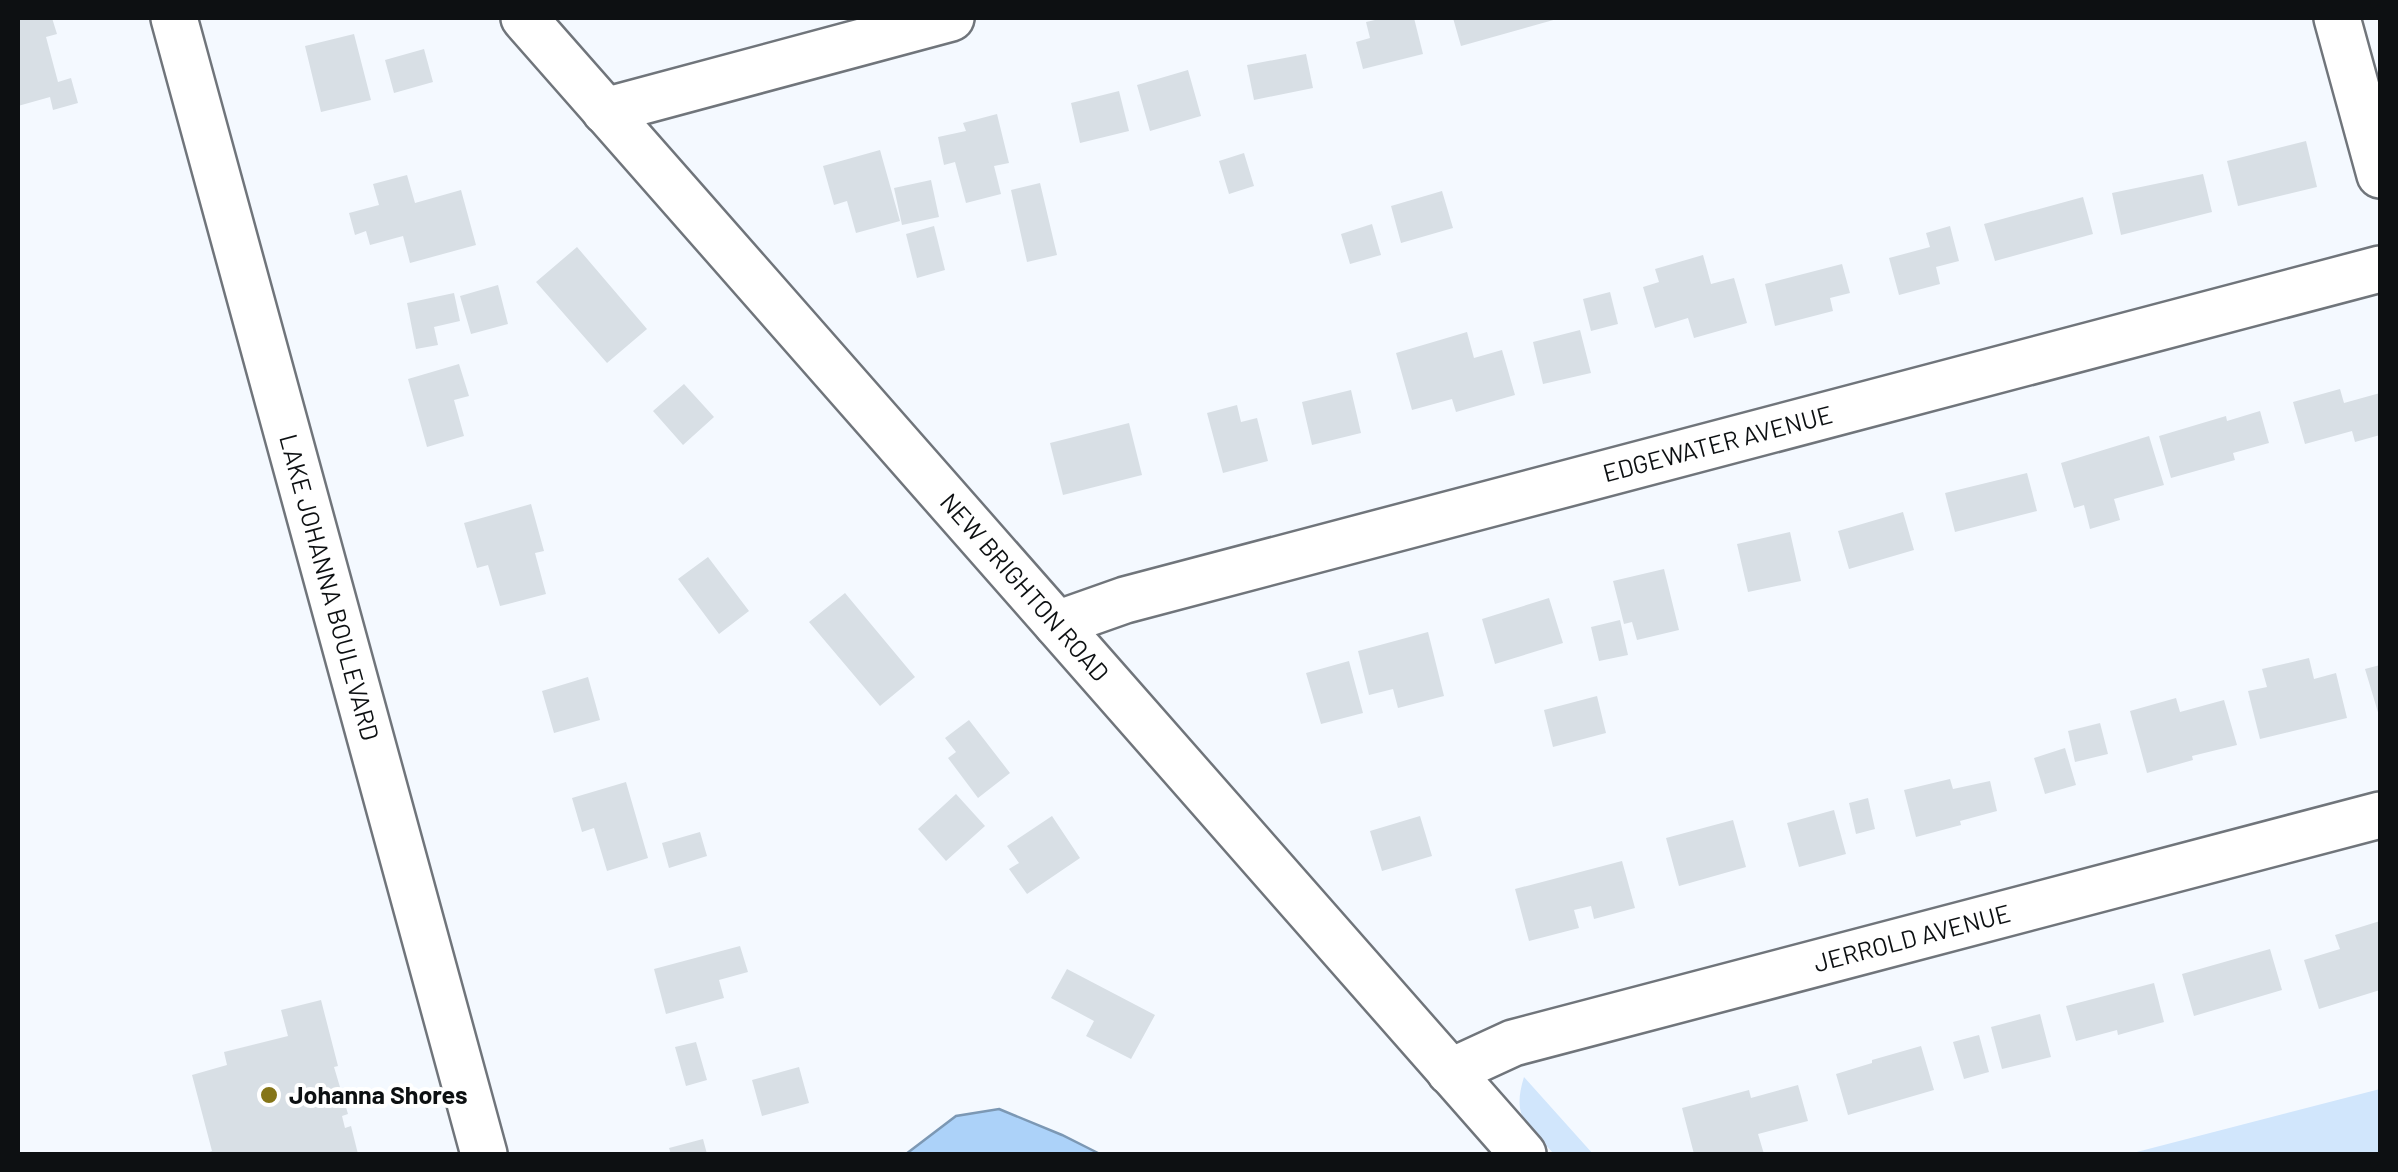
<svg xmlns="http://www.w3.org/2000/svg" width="2398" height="1172" viewBox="0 0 2398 1172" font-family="Barlow,sans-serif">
	<rect width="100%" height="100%" fill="#f4f9ff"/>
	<path fill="#d1e6fc" d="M 1524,1077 L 1593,1154 L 1554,1154 C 1528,1125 1511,1119 1524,1077 Z
		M 2380,1089 L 2380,1154 L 2129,1154 Z"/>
	<path fill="#acd2f9" stroke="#7c98b4" stroke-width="2.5" d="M 999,1109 L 1062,1135 L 1100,1154 L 906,1154 L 956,1116 Z"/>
	<path fill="#d8dfe5" d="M 18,18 L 52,18 L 57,34 L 46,37 L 58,82 L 71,78 L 78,103 L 53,110 L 50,97 L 18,106 Z
		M 1384,18 L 1414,18 L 1423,54 L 1363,69 L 1356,42 L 1370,38 L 1366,22 Z
		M 1453,18 L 1557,18 L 1557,19 L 1461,46 Z
		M 354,34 L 371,100 L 321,112 L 305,46 Z
		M 424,49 L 433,82 L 394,93 L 385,60 Z
		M 1306,54 L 1313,88 L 1254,100 L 1247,65 Z
		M 1188,70 L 1201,116 L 1150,131 L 1137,85 Z
		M 1119,91 L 1129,131 L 1080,143 L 1071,103 Z
		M 997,114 L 1009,163 L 994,166 L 1001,194 L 966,203 L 955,162 L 944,165 L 938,137 L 966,131 L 963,123 Z
		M 2306,141 L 2317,187 L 2238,206 L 2227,161 Z
		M 880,150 L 900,221 L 856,233 L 847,201 L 834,205 L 823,166 Z
		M 1244,153 L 1254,186 L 1229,194 L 1219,161 Z
		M 2203,174 L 2212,212 L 2121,235 L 2112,193 Z
		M 407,175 L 415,203 L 461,190 L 476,245 L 410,263 L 403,236 L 370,245 L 366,231 L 355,235 L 349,213 L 379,205 L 373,184 Z
		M 931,180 L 939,217 L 902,225 L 894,188 Z
		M 1040,183 L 1057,255 L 1027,262 L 1011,190 Z
		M 1442,191 L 1453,228 L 1401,243 L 1391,206 Z
		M 2083,197 L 2093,234 L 1995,261 L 1984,224 Z
		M 1372,224 L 1381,255 L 1350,264 L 1341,234 Z
		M 934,226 L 945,270 L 917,278 L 906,234 Z
		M 1950,226 L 1959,261 L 1936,267 L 1940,284 L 1899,295 L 1889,258 L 1930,247 L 1926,233 Z
		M 577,247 L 647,329 L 607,363 L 536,282 Z
		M 1703,255 L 1711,284 L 1734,278 L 1747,323 L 1694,338 L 1688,318 L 1655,328 L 1643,287 L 1659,282 L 1655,269 Z
		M 1842,264 L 1850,293 L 1830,298 L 1833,311 L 1775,326 L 1765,284 Z
		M 498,285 L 508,324 L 471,334 L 460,296 Z
		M 1610,292 L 1618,324 L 1591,331 L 1583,299 Z
		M 454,293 L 460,321 L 434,327 L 438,345 L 416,349 L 407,303 Z
		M 1580,330 L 1591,373 L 1543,384 L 1533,342 Z
		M 1467,332 L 1474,358 L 1502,350 L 1515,395 L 1456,412 L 1452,399 L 1412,410 L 1396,353 Z
		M 459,364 L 469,396 L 454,400 L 464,436 L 427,447 L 408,379 Z
		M 684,384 L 714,417 L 683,445 L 653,411 Z
		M 2340,389 L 2344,403 L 2380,393 L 2380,435 L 2355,442 L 2352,431 L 2305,444 L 2293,402 Z
		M 1351,390 L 1361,433 L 1312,445 L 1302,402 Z
		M 1237,405 L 1241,422 L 1257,418 L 1268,461 L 1223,473 L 1207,413 Z
		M 2260,411 L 2269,443 L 2233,453 L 2235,460 L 2171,478 L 2159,436 L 2226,416 L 2227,421 Z
		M 1129,423 L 1142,475 L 1063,495 L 1050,443 Z
		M 2149,436 L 2164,485 L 2114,499 L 2120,520 L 2090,529 L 2084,505 L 2074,508 L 2061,463 Z
		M 2027,473 L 2037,511 L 1955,532 L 1945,493 Z
		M 531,504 L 544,551 L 535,553 L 546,594 L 500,606 L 488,565 L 477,568 L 464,523 Z
		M 1903,512 L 1914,550 L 1849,569 L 1838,531 Z
		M 1790,532 L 1801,581 L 1748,592 L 1737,544 Z
		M 708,557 L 749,611 L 719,634 L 678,579 Z
		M 1664,569 L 1679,630 L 1637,640 L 1632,622 L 1624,624 L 1613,581 Z
		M 845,593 L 915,677 L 880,706 L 809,622 Z
		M 1549,598 L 1563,643 L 1495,664 L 1482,619 Z
		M 1620,620 L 1628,655 L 1599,661 L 1591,627 Z
		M 1428,632 L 1444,696 L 1398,708 L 1393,689 L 1369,695 L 1358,651 Z
		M 2309,658 L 2314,679 L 2336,673 L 2347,718 L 2260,739 L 2248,691 L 2267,687 L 2262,669 Z
		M 1349,661 L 1363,713 L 1321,724 L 1306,673 Z
		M 2380,665 L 2380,719 L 2365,669 Z
		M 588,677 L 600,720 L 554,733 L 542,691 Z
		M 1597,696 L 1606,733 L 1553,747 L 1544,710 Z
		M 2176,698 L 2180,712 L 2224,700 L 2237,745 L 2192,756 L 2193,760 L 2147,773 L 2130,711 Z
		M 969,720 L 1010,773 L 978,798 L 948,758 L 956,752 L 945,738 Z
		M 2100,723 L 2108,754 L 2075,762 L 2068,731 Z
		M 2065,748 L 2076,785 L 2045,794 L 2034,758 Z
		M 1950,779 L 1953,789 L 1990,781 L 1997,811 L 1960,821 L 1961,825 L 1916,837 L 1904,790 Z
		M 626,782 L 648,858 L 607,871 L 594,828 L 582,832 L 572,798 Z
		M 956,794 L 985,826 L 946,861 L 918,829 Z
		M 1868,798 L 1875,829 L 1856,834 L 1849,803 Z
		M 1834,810 L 1846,854 L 1799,867 L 1787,823 Z
		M 1052,816 L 1080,858 L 1027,894 L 1009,869 L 1019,863 L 1007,846 Z
		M 1420,816 L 1432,856 L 1382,871 L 1370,831 Z
		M 1733,820 L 1746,867 L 1679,886 L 1666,838 Z
		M 700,832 L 707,856 L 669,868 L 662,843 Z
		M 1622,861 L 1635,908 L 1594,919 L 1591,906 L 1574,910 L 1579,928 L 1529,941 L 1515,889 Z
		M 2380,921 L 2380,990 L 2319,1009 L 2304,960 L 2340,949 L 2335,935 Z
		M 740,946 L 748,972 L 719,980 L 724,998 L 666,1014 L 654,969 Z
		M 2270,949 L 2282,990 L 2194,1016 L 2182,974 Z
		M 1067,969 L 1155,1015 L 1131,1059 L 1086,1036 L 1094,1021 L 1051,998 Z
		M 2154,983 L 2164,1022 L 2118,1035 L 2117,1030 L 2076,1041 L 2066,1006 Z
		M 321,1000 L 338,1066 L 334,1067 L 348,1114 L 342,1116 L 345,1128 L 351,1126 L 358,1154 L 204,1154 L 212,1151 L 192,1075 L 227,1065 L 224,1052 L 288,1036 L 281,1010 Z
		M 2040,1014 L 2051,1057 L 2002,1069 L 1991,1027 Z
		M 1979,1035 L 1989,1072 L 1964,1079 L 1953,1042 Z
		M 696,1042 L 707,1080 L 686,1086 L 675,1047 Z
		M 1921,1046 L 1934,1090 L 1848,1115 L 1836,1074 L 1872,1063 L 1872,1060 Z
		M 799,1067 L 809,1103 L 762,1116 L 752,1080 Z
		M 1798,1085 L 1808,1121 L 1758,1134 L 1764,1154 L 1694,1154 L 1682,1108 L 1749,1090 L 1751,1098 Z
		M 703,1139 L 707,1154 L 671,1154 L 669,1148 Z"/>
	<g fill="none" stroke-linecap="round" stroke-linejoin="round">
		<defs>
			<g id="minor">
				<path id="s1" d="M 174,18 L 484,1154"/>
				<path id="s2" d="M 524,18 L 1523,1154"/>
				<path d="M 2337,18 L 2380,175"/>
				<path d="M 605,111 L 951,18"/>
				<path id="s3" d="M 1057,624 L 1125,600 L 2380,269"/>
				<path id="s4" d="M 1450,1072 L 1513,1043 L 2380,815"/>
			</g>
		</defs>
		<use href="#minor" stroke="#70757b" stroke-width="50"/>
		<use href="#minor" stroke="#fff" stroke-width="45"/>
	</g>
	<circle fill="#857518" stroke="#fff" stroke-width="4" cx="269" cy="1095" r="10"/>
	<g text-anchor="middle" stroke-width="8" stroke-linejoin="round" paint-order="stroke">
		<g font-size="25" fill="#0d1012" stroke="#fff">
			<text dy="9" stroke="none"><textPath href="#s3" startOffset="685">EDGEWATER AVENUE</textPath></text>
			<text dy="9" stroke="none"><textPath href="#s1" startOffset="590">LAKE JOHANNA BOULEVARD</textPath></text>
			<text dy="9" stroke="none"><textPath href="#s2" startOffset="758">NEW BRIGHTON ROAD</textPath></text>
			<text dy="9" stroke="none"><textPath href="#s4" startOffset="482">JERROLD AVENUE</textPath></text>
		</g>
		<g font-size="25" font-weight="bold" fill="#0d1012" stroke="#fff" text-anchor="start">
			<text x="289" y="1104">Johanna Shores</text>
		</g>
	</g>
	<rect width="2398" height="1172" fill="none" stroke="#0d1012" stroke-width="40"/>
</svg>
